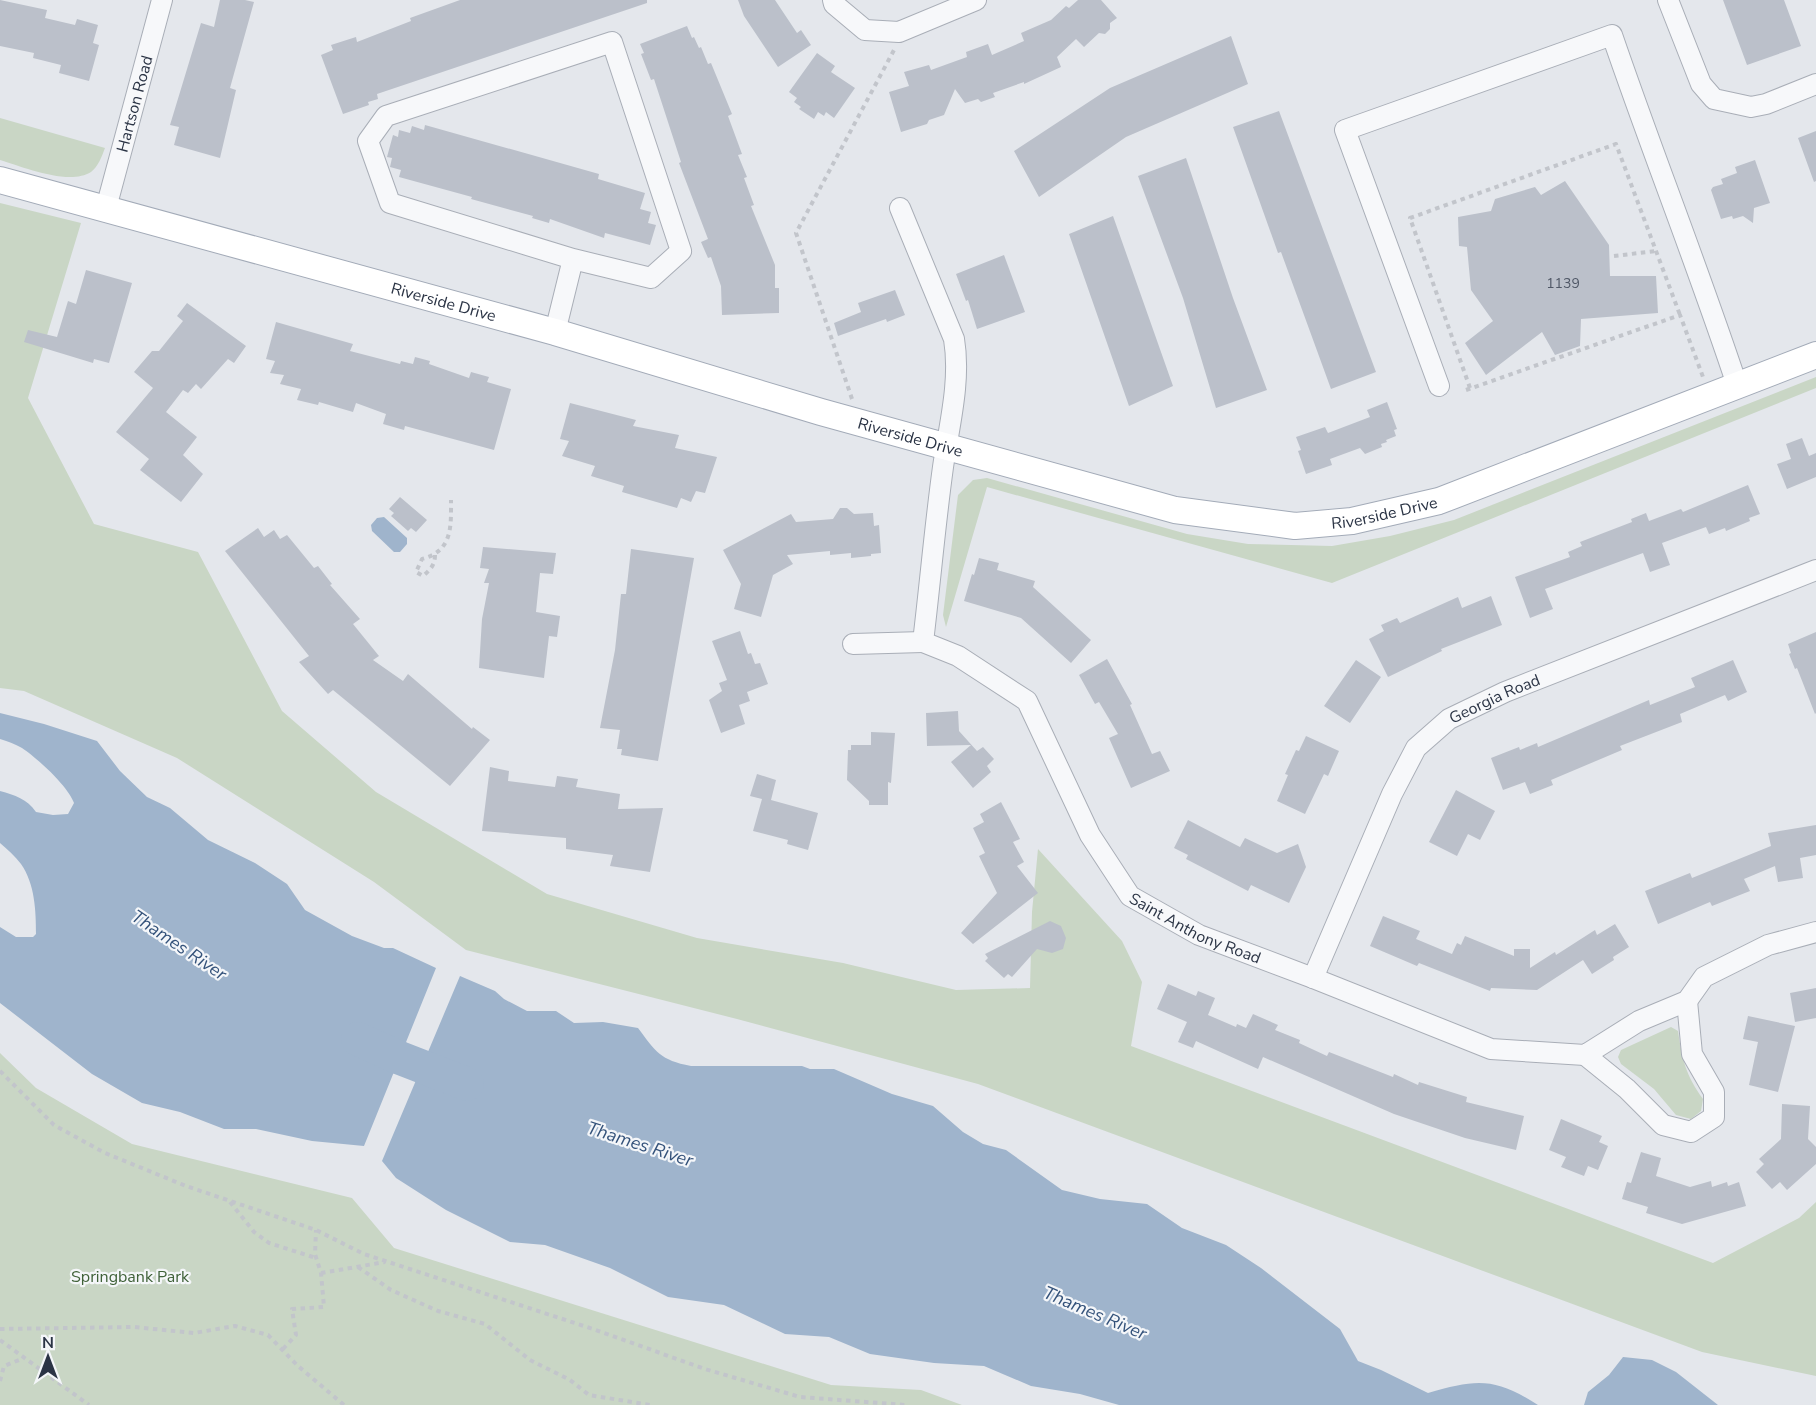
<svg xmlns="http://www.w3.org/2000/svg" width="1816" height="1405" viewBox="0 0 1816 1405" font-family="'Nunito Sans',sans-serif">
	<rect width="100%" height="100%" fill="#e4e7ec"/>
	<path fill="#c9d6c5" d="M 0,118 L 105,148 C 102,156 98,167 91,172 C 69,186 23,167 0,160 Z
		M 0,203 L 81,223 L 28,398 L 94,524 L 198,552 L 282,711 L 376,792 L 547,894 L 697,938 L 843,963 L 956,990 L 1030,988 L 1032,912 L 1038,849 L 1122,941 L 1142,982 L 1131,1046 L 1713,1263 L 1799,1218 L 1816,1202 L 1816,1376 L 1702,1352 L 978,1084 L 737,1019 L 466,950 L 374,882 L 177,758 L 24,691 L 0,688 Z
		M 1816,377 L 1816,388 L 1332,583 L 987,487 L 946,627 L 943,615 L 958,495 L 973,480 L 987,478 L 1187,534 L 1248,544 L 1332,546 L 1390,536 L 1454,520 Z
		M 1671,1027 L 1678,1031 C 1682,1059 1686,1076 1703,1099 L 1701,1111 L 1691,1119 L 1676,1115 L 1654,1089 L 1621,1064 L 1618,1057 L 1621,1050 Z
		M 0,1053 L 36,1088 L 132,1144 L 352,1198 L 394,1248 L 831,1385 L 921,1390 L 962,1405 L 0,1405 Z"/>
	<path fill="#9fb4cc" d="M 384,517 L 407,538 L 407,544 L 400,552 L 394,552 L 372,531 L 371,525 L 377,518 Z
		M 0,713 L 44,724 L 97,741 L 120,771 L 147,797 L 170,808 L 208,840 L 255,863 L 287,884 L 305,910 L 352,936 L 384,948 L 393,948 L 436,968 L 364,1146 L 312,1141 L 256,1129 L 224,1129 L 180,1112 L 142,1103 L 92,1074 L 0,1003 L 0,927 L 16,937 L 33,937 L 36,934 C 36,911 35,884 21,864 C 15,856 7,849 0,843 L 0,791 C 15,795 27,799 36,812 L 53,815 L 68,814 L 74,803 C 68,786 37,758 22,748 C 15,744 7,741 0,739 Z
		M 460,976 L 495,991 L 504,999 L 527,1011 L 556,1011 L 574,1023 L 603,1022 L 638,1028 C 656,1052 660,1060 691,1066 L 802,1066 L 810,1069 L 834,1069 L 892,1094 L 933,1106 L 963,1132 L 983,1144 L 1006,1150 L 1062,1190 L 1100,1199 L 1147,1204 L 1182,1228 L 1226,1245 L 1261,1268 L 1340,1329 L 1358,1361 L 1381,1370 L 1428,1393 C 1477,1379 1494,1377 1538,1405 L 1119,1405 L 1080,1394 L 1031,1386 L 984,1366 L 934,1363 L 870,1354 L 829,1337 L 785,1334 L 724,1305 L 668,1297 L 610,1268 L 545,1245 L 510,1242 L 446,1210 L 396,1178 L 382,1161 Z
		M 1623,1357 L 1652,1360 L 1676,1372 L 1718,1405 L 1584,1405 L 1588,1392 L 1609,1375 Z"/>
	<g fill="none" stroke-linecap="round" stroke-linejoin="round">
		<path stroke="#9fb4cc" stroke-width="34" d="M 358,1039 L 400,1058 L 467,1084"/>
	</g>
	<path fill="#bbc0ca" d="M 0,0 L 47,10 L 45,18 L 75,25 L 77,19 L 98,25 L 93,43 L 99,45 L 89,81 L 59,73 L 61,65 L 33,58 L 34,53 L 0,46 Z
		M 220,0 L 245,0 L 254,2 L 230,88 L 236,90 L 220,158 L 174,145 L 179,127 L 170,125 L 201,23 L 214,27 Z
		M 460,0 L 647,0 L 647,3 L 377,94 L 378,99 L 368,102 L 369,105 L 343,114 L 321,55 L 333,50 L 331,45 L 356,37 L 357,42 L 411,21 L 410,18 Z
		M 738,0 L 775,0 L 797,33 L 801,30 L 811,45 L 778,67 L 744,16 Z
		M 1078,0 L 1101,0 L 1117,18 L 1110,23 L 1110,29 L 1105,34 L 1099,33 L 1084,47 L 1076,39 L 1057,57 L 1061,67 L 1024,84 L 1024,82 L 993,93 L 995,97 L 981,102 L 978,99 L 965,103 L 955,89 L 944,115 L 929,120 L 927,124 L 901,132 L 889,92 L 909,86 L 904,72 L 929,65 L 931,70 L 967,57 L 966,52 L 988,44 L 992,55 L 1024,41 L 1021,33 L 1051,20 L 1066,6 L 1069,8 Z
		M 1723,0 L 1784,0 L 1801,46 L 1747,65 Z
		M 687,26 L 692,38 L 694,37 L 699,48 L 701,47 L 708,64 L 711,63 L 732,114 L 728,116 L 742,154 L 738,155 L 747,177 L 744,178 L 754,205 L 751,206 L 775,265 L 775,288 L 779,288 L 779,313 L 722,315 L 721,286 L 711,257 L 708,258 L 701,242 L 708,239 L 679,163 L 681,162 L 654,79 L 651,80 L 641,54 L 644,53 L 640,44 Z
		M 1231,36 L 1248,84 L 1126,137 L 1039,197 L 1014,151 L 1110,88 Z
		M 817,53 L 835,66 L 831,72 L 855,88 L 834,118 L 826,112 L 824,116 L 818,112 L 814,119 L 799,109 L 801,107 L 794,102 L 797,98 L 789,92 Z
		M 1279,111 L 1376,372 L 1331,389 L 1281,252 L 1278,253 L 1233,127 Z
		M 425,125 L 599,174 L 598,179 L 645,193 L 640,209 L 651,212 L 648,223 L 656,225 L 650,245 L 605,233 L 604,238 L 550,219 L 549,223 L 532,218 L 533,216 L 471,199 L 472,197 L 399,177 L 401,170 L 390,167 L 392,158 L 387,157 L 393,135 L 398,137 L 399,130 L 410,133 L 412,126 L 424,130 Z
		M 1816,131 L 1816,181 L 1814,182 L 1798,138 Z
		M 1186,158 L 1233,298 L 1267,390 L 1216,408 L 1183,298 L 1138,176 Z
		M 1755,160 L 1770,203 L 1754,208 L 1753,223 L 1743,216 L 1733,219 L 1732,216 L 1721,219 L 1711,190 L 1713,187 L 1723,184 L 1721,179 L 1737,173 L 1735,167 Z
		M 1565,181 L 1609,245 L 1610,276 L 1656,276 L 1658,313 L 1581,319 L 1580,346 L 1555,355 L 1542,332 L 1486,375 L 1465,343 L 1493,321 L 1471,290 L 1467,247 L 1459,246 L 1458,217 L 1491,211 L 1495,199 L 1535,187 L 1541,195 Z
		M 1113,216 L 1173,386 L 1129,406 L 1069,234 Z
		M 1004,255 L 1025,312 L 977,329 L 968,300 L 966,301 L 956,274 Z
		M 86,270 L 132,283 L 109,363 L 94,359 L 93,363 L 24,342 L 28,330 L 57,337 L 68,301 L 76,304 Z
		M 895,290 L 905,315 L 887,322 L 886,319 L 838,336 L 834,323 L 861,312 L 858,303 Z
		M 187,303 L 246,346 L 234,363 L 228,359 L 201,389 L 196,384 L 188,393 L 183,390 L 166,412 L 197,437 L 183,455 L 203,474 L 181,502 L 140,470 L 149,459 L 116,432 L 153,388 L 134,372 L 152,351 L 159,351 L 183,321 L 177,316 Z
		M 276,322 L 353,344 L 350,351 L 400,364 L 401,361 L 413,364 L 415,357 L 430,361 L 429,364 L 469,378 L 471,372 L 489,377 L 487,382 L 511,389 L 494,450 L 405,426 L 404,430 L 383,424 L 386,414 L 356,403 L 353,412 L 319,402 L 318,405 L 297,400 L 301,389 L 280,384 L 284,375 L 270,373 L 275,361 L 266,359 Z
		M 1387,402 L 1397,429 L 1394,430 L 1396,436 L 1386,440 L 1387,442 L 1381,444 L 1382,447 L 1365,454 L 1360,448 L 1330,459 L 1332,465 L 1306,474 L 1298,451 L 1301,450 L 1296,437 L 1325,427 L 1328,433 L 1370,417 L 1367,410 Z
		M 570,403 L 636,420 L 633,426 L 679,435 L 675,448 L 717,457 L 705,493 L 696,491 L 691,502 L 681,498 L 677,508 L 622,492 L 624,486 L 591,476 L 595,466 L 562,456 L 569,441 L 560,439 Z
		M 1802,438 L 1809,456 L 1816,453 L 1816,477 L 1787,489 L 1777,464 L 1791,459 L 1786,444 Z
		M 1748,485 L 1760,514 L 1749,518 L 1750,521 L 1726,531 L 1725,528 L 1709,534 L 1706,527 L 1662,543 L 1670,565 L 1650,572 L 1643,553 L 1545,589 L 1553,609 L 1530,618 L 1515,577 L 1570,557 L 1568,552 L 1582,546 L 1580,542 L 1632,522 L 1631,519 L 1646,513 L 1649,521 L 1681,509 L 1683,512 Z
		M 400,497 L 427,520 L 416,532 L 411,528 L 408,531 L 391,516 L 394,513 L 389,509 Z
		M 840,508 L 847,508 L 854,514 L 873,513 L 874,526 L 879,525 L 881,553 L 871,554 L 871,556 L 851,558 L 851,553 L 830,555 L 830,551 L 787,555 L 793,564 L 773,575 L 761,617 L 734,609 L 741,584 L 723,550 L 791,514 L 796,522 L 833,519 Z
		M 258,528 L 264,537 L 274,530 L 280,539 L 287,535 L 314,568 L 318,566 L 332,584 L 330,585 L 360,619 L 353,624 L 379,656 L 373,660 L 403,681 L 408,674 L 472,729 L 473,727 L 490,740 L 450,786 L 333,690 L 328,694 L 299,662 L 309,656 L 225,551 Z
		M 483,547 L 556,553 L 553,574 L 540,573 L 536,612 L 560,616 L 557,637 L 549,636 L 544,678 L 479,668 L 482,619 L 489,583 L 484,583 L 489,569 L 480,568 Z
		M 631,549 L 694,558 L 658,761 L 621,755 L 622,749 L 617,749 L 620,730 L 600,728 L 615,650 L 621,594 L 626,594 Z
		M 979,558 L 999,563 L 997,570 L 1035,581 L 1033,587 L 1091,640 L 1071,663 L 1021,618 L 964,601 L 972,574 L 974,575 Z
		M 1491,596 L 1502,625 L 1441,649 L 1442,651 L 1388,677 L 1369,639 L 1384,631 L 1381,625 L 1397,618 L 1400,623 L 1458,597 L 1462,608 Z
		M 740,631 L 748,654 L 751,653 L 755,664 L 760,663 L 768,684 L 747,692 L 750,701 L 739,705 L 745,724 L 721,733 L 709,700 L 722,691 L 719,683 L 727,680 L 712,641 Z
		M 1816,632 L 1816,713 L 1815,714 L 1797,668 L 1795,669 L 1789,654 L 1791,653 L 1788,644 Z
		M 1107,659 L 1132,704 L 1130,705 L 1152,754 L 1160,751 L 1170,771 L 1131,788 L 1109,738 L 1118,734 L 1099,702 L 1095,704 L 1079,675 Z
		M 1356,660 L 1381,677 L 1350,723 L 1324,706 Z
		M 1733,660 L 1747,692 L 1728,701 L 1725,695 L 1680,714 L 1682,722 L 1620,746 L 1622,750 L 1551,780 L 1553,785 L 1530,794 L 1525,782 L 1503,790 L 1491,758 L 1519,747 L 1520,750 L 1537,743 L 1538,747 L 1649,700 L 1650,705 L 1695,687 L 1691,678 Z
		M 958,711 L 959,731 L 977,751 L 983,747 L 994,759 L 987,766 L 991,772 L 973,788 L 951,762 L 971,745 L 927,746 L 926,713 Z
		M 871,732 L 895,733 L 891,783 L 888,782 L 888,805 L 869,805 L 869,801 L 847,780 L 848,750 L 851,750 L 851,745 L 871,745 Z
		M 1306,736 L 1339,751 L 1328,776 L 1324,774 L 1305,814 L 1277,801 L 1288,775 L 1285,774 L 1296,750 L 1299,751 Z
		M 490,767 L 509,771 L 508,781 L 555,787 L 557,776 L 578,779 L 576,787 L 620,794 L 618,809 L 663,808 L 650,872 L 610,866 L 613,855 L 566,849 L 566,838 L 482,831 Z
		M 757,774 L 776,780 L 771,800 L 818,813 L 808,850 L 787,844 L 788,840 L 753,831 L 762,799 L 750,796 Z
		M 1456,790 L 1495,811 L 1480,840 L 1468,834 L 1457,856 L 1429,842 Z
		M 1001,802 L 1020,839 L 1013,842 L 1024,862 L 1017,866 L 1038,893 L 973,944 L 961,933 L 997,893 L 979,856 L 985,853 L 973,828 L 984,822 L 980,814 Z
		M 1188,820 L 1240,847 L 1245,838 L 1277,853 L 1298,844 L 1306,867 L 1289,903 L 1251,885 L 1248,891 L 1186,859 L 1188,855 L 1174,848 Z
		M 1816,825 L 1816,855 L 1800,858 L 1803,878 L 1778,882 L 1775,866 L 1744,879 L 1750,891 L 1712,906 L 1710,902 L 1658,924 L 1645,891 L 1690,873 L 1692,878 L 1771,846 L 1768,833 Z
		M 1383,916 L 1420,931 L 1416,939 L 1452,954 L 1457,943 L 1461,945 L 1465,936 L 1514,956 L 1514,949 L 1530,949 L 1530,968 L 1555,952 L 1556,955 L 1595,930 L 1597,935 L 1615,924 L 1629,947 L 1613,957 L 1614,960 L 1592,974 L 1583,960 L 1537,990 L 1491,988 L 1490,991 L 1419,963 L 1417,966 L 1370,946 Z
		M 1050,921 L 1061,926 L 1066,938 L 1063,949 L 1052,953 L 1037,949 L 1012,977 L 1008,974 L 1004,978 L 985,961 L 988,958 L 985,954 Z
		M 1168,984 L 1196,996 L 1198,991 L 1215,998 L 1208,1015 L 1236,1027 L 1237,1024 L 1246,1028 L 1253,1014 L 1278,1025 L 1275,1030 L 1300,1040 L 1299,1043 L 1327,1056 L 1329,1052 L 1393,1077 L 1394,1074 L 1418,1085 L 1419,1082 L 1467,1097 L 1466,1102 L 1524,1116 L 1516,1150 L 1465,1138 L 1394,1114 L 1263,1057 L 1258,1069 L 1196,1041 L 1193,1048 L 1178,1042 L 1187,1022 L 1157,1009 Z
		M 1816,988 L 1816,1018 L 1795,1022 L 1790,993 Z
		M 1748,1016 L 1795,1026 L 1778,1092 L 1749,1085 L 1758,1042 L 1743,1039 Z
		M 1782,1104 L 1810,1106 L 1808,1139 L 1816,1147 L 1816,1164 L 1787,1190 L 1780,1182 L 1772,1189 L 1756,1172 L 1764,1164 L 1759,1159 L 1781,1139 Z
		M 1561,1119 L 1602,1136 L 1599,1142 L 1608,1146 L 1598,1170 L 1588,1166 L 1584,1176 L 1561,1167 L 1566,1157 L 1549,1150 Z
		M 1641,1152 L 1661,1158 L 1656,1176 L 1690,1187 L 1711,1181 L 1712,1187 L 1727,1182 L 1728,1186 L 1739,1182 L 1746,1206 L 1682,1224 L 1646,1213 L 1648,1207 L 1622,1199 L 1627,1182 L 1631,1183 Z"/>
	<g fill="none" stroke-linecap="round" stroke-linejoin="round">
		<defs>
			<g id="minor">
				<path d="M 833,0 L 834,4 L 865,30 L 899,32 L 976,0"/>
				<path d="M 1668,0 L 1701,84 L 1714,99 L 1751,107 L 1766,104 L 1816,84"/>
				<path id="s1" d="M 106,208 L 162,0"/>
				<path id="s2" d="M 900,208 L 954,339 C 961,381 949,426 943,467 C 935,525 930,584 923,642 L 958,656 L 1027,701 L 1090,835 L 1130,896 L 1199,935 L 1313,978 L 1491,1049 L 1585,1055 L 1639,1021 L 1687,1001 L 1704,977 L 1768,945 L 1816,932"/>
				<path d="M 555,332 L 573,259 L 651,278 L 681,251 L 612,42 L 386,116 L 368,141 L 390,203 L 573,259"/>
				<path d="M 1439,386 L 1345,130 L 1612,35 C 1652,152 1698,267 1737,385"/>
				<path d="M 853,644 L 923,642"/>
				<path id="s3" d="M 1313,978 L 1392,794 L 1416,748 L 1449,719 L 1505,692 L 1816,570"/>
				<path d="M 1585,1055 L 1627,1089 L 1663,1125 L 1691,1132 L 1714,1117 L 1714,1092 L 1692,1054 L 1687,1001"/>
			</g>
			<g id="major">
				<path id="s4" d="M 0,180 L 555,332 L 821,412 L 1175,510 L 1295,526 L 1352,521 L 1439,501 L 1816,355"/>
			</g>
		</defs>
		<use href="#minor" stroke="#a9aeb7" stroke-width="22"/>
		<use href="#major" stroke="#a3abb8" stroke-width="28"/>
		<path stroke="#c2c5cb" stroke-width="4" stroke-dasharray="4.5 4.5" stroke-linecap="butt" d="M 1614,256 L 1656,251
			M 1470,388 L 1410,218 L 1616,144 L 1680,315
			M 1466,390 L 1680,315 L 1703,377
			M 852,399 L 796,233 L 894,50
			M 435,555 C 435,565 430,570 423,576 L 416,572 L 422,559 C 453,551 451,526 451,500
			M 0,1071 L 54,1125 L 105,1153 L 186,1186 L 316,1230 L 364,1254 L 593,1329 L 705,1369 L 800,1397 L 906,1405
			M 230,1202 L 254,1232 L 269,1243 L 316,1258
			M 358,1267 L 391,1290 L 438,1311 L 485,1324 L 530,1360 L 570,1380 L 589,1395 L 650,1405
			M 321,1273 L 385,1262
			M 0,1329 L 134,1327 L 194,1333 L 235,1326 L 268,1335 L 298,1366 L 344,1405
			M 0,1340 L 89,1405
			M 283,1349 L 296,1335 L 292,1309 L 324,1307 L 321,1273 L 315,1254 L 316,1230
			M 0,1381 L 4,1366 L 24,1358"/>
		<use href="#minor" stroke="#f7f8fa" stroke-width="20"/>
		<use href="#major" stroke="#fff" stroke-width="26"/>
	</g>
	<g text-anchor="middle" stroke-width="4.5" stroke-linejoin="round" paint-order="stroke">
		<g font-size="14" fill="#4f5766">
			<text x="1563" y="288">1139</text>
		</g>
		<g font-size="16" fill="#2b3445" stroke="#f4f6f9">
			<text dy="6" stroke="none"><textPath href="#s1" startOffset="108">Hartson Road</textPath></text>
			<text dy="6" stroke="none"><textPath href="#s4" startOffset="460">Riverside Drive</textPath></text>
			<text dy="6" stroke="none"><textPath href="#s4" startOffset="946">Riverside Drive</textPath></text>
			<text dy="6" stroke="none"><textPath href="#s4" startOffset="1432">Riverside Drive</textPath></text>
			<text dy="6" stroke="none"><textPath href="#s3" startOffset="346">Georgia Road</textPath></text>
			<text dy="6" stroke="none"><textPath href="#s2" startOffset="861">Saint Anthony Road</textPath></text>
		</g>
		<g font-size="16" fill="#3f6138" stroke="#f4f6f9">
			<text x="130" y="1282">Springbank Park</text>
		</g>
		<g font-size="18" font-style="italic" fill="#34527a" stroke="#f4f6f9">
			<text transform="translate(179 945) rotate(34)" y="6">Thames River</text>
			<text transform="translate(640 1144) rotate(18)" y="6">Thames River</text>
			<text transform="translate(1095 1313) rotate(23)" y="6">Thames River</text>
		</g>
	</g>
	<g transform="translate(48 1357)" stroke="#f4f6f9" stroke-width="4.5" paint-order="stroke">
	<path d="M0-4.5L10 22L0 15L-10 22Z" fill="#2b3445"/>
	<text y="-9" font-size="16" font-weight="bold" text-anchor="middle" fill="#2b3445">N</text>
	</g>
</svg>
